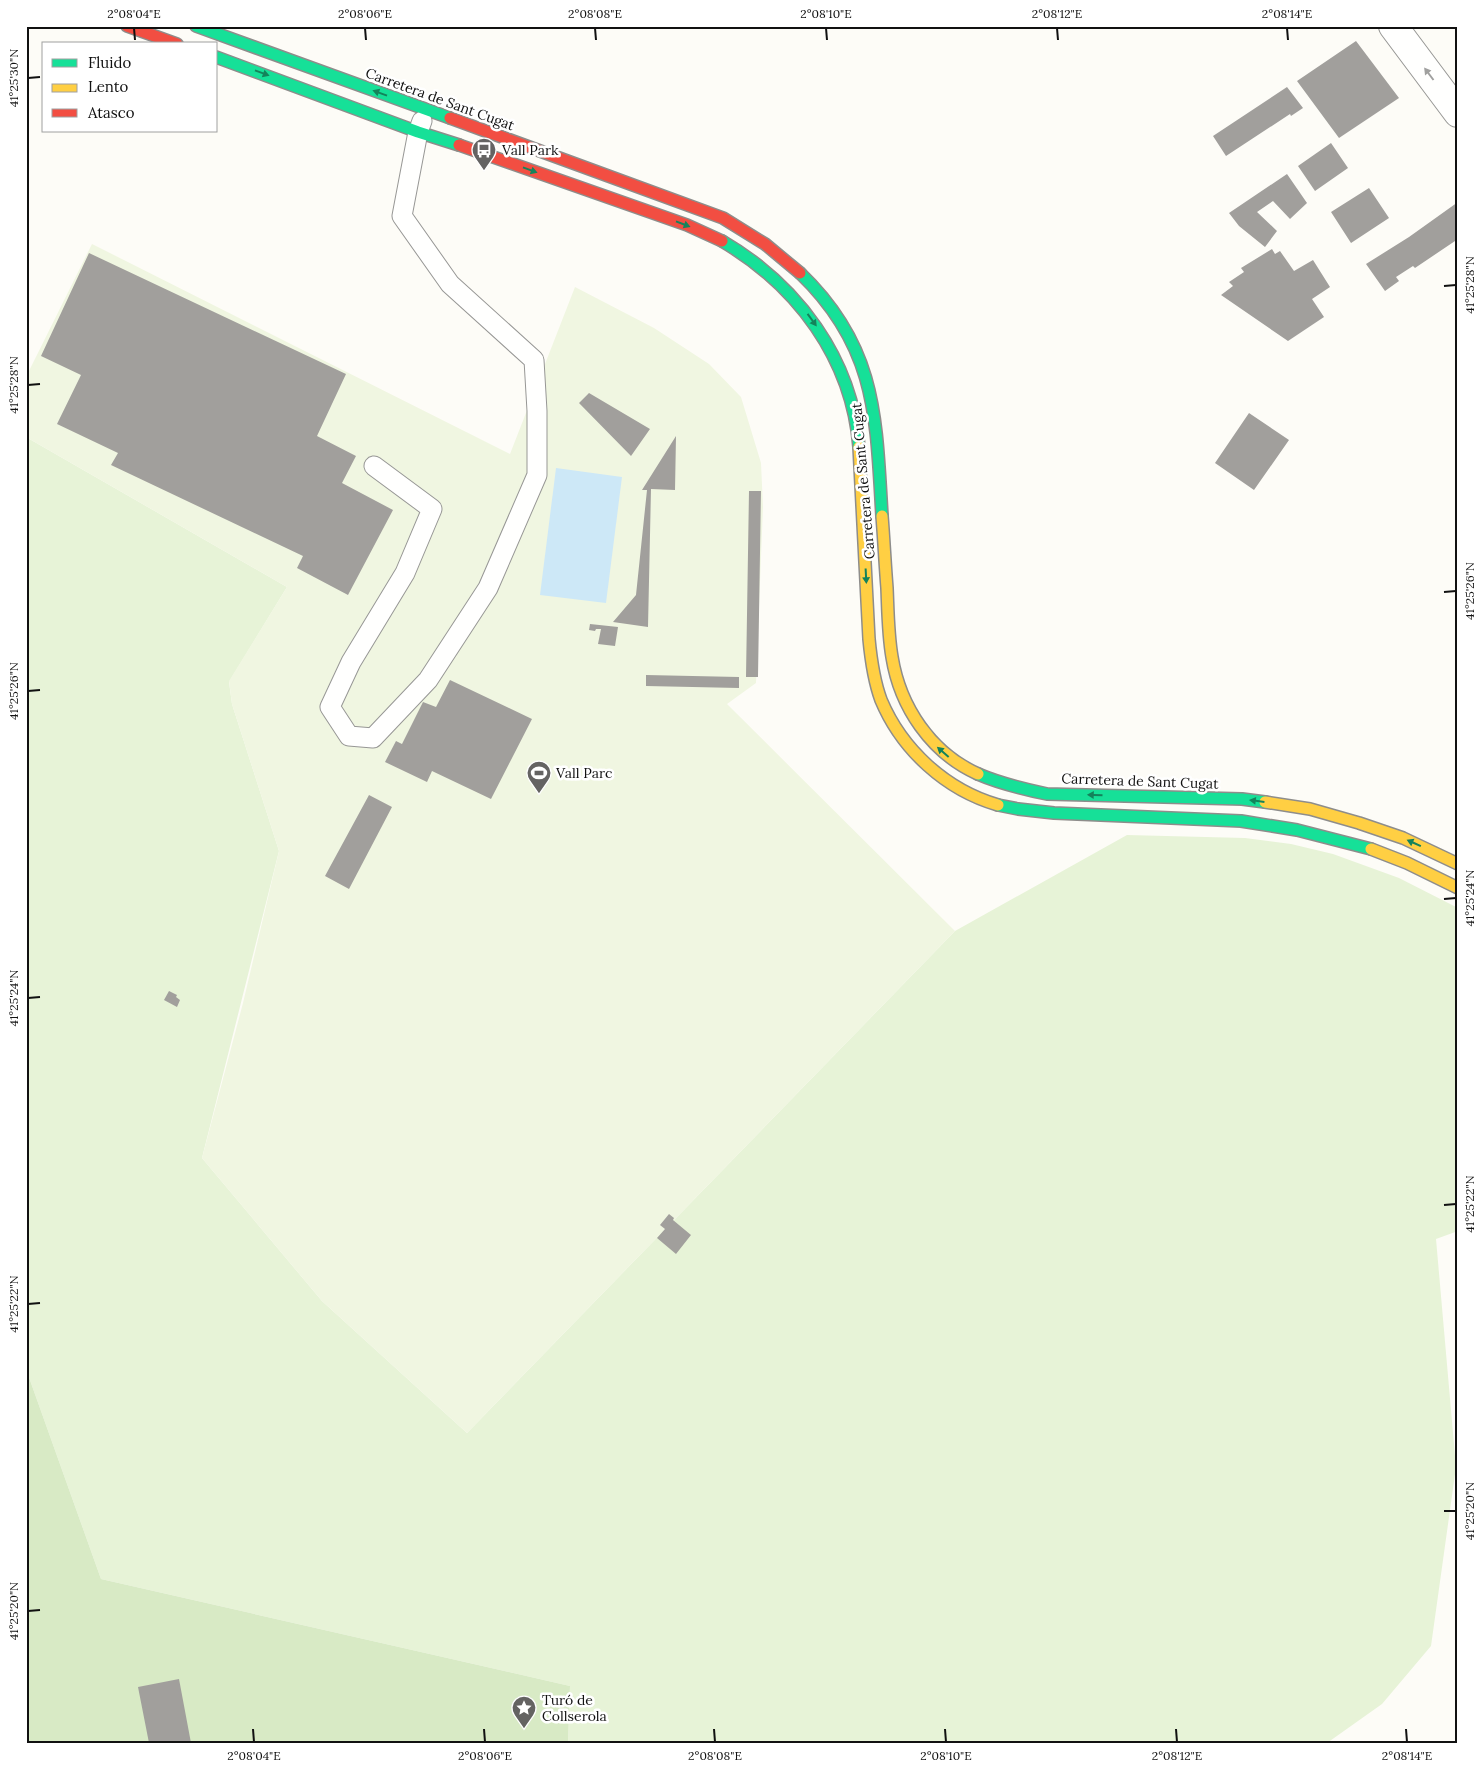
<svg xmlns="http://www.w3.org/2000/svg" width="1484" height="1769" viewBox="0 0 1484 1769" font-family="Lora,serif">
	<rect width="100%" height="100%" fill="#fdfcf7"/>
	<path fill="#e7f3d7" d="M 26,437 L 287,587 L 229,682 L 232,704 L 279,851 L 202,1158 L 322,1301 L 467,1433 L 955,931 L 1127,835 L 1245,838 L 1291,844 L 1333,854 L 1399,878 L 1458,908 L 1458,1231 L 1436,1239 L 1456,1467 L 1431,1646 L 1382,1704 L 1327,1743 L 568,1743 L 570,1686 L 101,1579 L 26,1369 Z"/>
	<path fill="#d8eac5" d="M 26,1369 L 101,1579 L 570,1686 L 568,1743 L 26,1743 Z"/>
	<path fill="#f0f6e1" d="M 92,244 L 510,454 L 575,287 L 654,328 L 709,364 L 741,397 L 761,463 L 763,507 L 756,683 L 727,704 L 955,931 L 467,1433 L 322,1301 L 202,1158 L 243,1003 L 279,851 L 232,704 L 229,681 L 287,587 L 26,437 L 26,377 Z"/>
	<path fill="#cde8f7" d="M 556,468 L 622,477 L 606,603 L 540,595 Z"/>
	<path fill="#a19f9c" d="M 1356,41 L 1399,98 L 1339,138 L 1297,81 Z
		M 1287,87 L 1303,108 L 1291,116 L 1290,114 L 1226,156 L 1213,136 Z
		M 1331,143 L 1348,168 L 1315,191 L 1298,166 Z
		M 1287,174 L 1307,203 L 1290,219 L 1273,201 L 1257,212 L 1277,231 L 1265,247 L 1239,226 L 1229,213 Z
		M 1369,188 L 1389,218 L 1351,243 L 1331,212 Z
		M 1458,202 L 1458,239 L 1415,268 L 1413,266 L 1396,277 L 1399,281 L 1385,291 L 1366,264 L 1409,237 Z
		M 1272,249 L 1275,254 L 1280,251 L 1294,271 L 1313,260 L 1330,287 L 1312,299 L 1324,317 L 1288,341 L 1221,295 L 1233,286 L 1229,282 L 1244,272 L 1241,268 Z
		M 89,253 L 346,374 L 317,436 L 356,456 L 342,483 L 393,510 L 348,595 L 297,568 L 303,556 L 111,465 L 118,453 L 57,424 L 81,375 L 41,356 Z
		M 589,393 L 650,429 L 631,456 L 579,403 Z
		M 1249,413 L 1289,440 L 1254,490 L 1215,463 Z
		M 676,436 L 675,490 L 651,489 L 648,627 L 613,622 L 636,595 L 647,490 L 642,490 Z
		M 749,491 L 761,491 L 758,677 L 746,677 Z
		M 590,624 L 618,627 L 615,646 L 598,644 L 601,629 L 596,629 L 595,631 L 589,630 Z
		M 646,675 L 739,677 L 739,688 L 646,686 Z
		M 450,680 L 532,719 L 491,799 L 432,771 L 427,782 L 385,762 L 396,741 L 402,744 L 423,702 L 436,707 Z
		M 369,795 L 392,807 L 349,889 L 325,876 Z
		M 169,991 L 177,995 L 176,997 L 180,1000 L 177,1007 L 164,1000 Z
		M 669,1214 L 674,1218 L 673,1220 L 691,1235 L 676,1254 L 657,1238 L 665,1229 L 660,1225 Z
		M 179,1679 L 191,1743 L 149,1743 L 138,1687 Z"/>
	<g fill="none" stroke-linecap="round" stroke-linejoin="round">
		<defs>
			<path id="lane" d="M 374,466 L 432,509 L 405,573 L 351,662 L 330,707 L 349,736 L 373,738 L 428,680 L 488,588 L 537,475 L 537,411 L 534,360 L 450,284 L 402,216 L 418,132 L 422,121"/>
			<path id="street" d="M 1393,26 L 1458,113"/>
			<path id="fast" d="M 196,26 L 450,118
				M 216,57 L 418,132 L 459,145
				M 722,241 C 797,285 852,358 859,447
				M 800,273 C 877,347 876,417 882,516
				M 978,774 C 1001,784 1023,789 1047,794 L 1242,799 L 1265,802
				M 998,805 L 1018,809 L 1054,813 L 1241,821 L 1297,830 L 1371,849"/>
			<path id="slow" d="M 859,447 L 869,639 C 871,660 874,681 881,700 C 902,750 946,790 998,805
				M 882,516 C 884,540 885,564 887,588 C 888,611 888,634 892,657 C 900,707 931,753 978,774
				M 1265,802 L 1310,809 L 1359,823 L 1403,838 L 1458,864
				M 1371,849 L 1407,863 L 1458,888"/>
			<path id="jam" d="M 127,26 L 177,44
				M 450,118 L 723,218 L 765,244 L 800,273
				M 459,145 L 687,225 L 722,241"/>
		</defs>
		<use href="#lane" stroke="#979795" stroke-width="21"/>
		<use href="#street" stroke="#979795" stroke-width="30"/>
		<use href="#fast" stroke="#8e8d8b" stroke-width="14"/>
		<use href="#slow" stroke="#8e8d8b" stroke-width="14"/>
		<use href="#jam" stroke="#8e8d8b" stroke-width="14"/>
		<use href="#lane" stroke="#fffffe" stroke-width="19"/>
		<use href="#street" stroke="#fffffe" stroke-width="28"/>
		<use href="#fast" stroke="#16e098" stroke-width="11"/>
		<use href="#slow" stroke="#ffcf43" stroke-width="11"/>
		<use href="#jam" stroke="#f24e42" stroke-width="11"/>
	</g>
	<defs><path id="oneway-solid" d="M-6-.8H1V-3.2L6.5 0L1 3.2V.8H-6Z" transform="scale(1.25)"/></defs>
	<g fill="#14835b">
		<use href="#oneway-solid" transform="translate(262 73) rotate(20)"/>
		<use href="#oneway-solid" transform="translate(380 93) rotate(-160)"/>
		<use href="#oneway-solid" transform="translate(530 170) rotate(20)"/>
		<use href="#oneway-solid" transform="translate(683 224) rotate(21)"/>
		<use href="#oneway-solid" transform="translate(812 320) rotate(54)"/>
		<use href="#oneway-solid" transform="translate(866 576) rotate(87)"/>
		<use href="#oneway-solid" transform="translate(943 752) rotate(-139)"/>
		<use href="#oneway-solid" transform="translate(1095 795) rotate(-178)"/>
		<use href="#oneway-solid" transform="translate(1257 801) rotate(-173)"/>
		<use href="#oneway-solid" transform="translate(1414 843) rotate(-156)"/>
	</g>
	<use fill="#a0a09f" href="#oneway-solid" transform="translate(1429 74) rotate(-127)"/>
	<path fill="none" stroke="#111" stroke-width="2" d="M 134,28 L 135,40M 365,28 L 366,40M 595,28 L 596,40M 826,28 L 827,40M 1057,28 L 1058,40M 1287,28 L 1288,40M 28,78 L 40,77M 1444,286 L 1456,285M 28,385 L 40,384M 1444,592 L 1456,591M 28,691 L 40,690M 1444,899 L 1456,898M 28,998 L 40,997M 1444,1205 L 1456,1204M 28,1304 L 40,1303M 1444,1511 L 1456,1511M 28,1611 L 40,1610M 253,1729 L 254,1742M 484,1729 L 485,1742M 714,1729 L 715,1742M 945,1729 L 946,1742M 1176,1729 L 1177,1742M 1406,1729 L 1407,1742"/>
	<defs>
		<symbol id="bus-pin" viewBox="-11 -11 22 30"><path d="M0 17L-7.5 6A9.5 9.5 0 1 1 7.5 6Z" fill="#646362" stroke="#fff"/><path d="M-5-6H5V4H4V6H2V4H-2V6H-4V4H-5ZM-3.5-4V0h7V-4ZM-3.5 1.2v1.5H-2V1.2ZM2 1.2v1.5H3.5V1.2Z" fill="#fff"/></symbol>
		<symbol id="stadium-pin" viewBox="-11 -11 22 30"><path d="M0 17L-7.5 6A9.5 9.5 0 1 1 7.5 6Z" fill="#646362" stroke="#fff"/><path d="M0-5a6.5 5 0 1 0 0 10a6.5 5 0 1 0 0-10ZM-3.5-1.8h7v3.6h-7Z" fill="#fff"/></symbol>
		<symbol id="sight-pin" viewBox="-11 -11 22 30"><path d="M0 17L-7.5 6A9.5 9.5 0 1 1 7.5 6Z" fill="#646362" stroke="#fff"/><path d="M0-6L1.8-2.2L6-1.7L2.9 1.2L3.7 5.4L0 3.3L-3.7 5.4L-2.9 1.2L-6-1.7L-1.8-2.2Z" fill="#fff"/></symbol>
	</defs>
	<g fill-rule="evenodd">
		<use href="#bus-pin" x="470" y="136" width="28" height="38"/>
		<use href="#stadium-pin" x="525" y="759" width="28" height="38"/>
		<use href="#sight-pin" x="510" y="1694" width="28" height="38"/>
	</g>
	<g text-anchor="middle" stroke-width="5" stroke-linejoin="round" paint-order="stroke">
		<g font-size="14" fill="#111" stroke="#fff">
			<text transform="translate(440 99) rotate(20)" y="5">Carretera de Sant Cugat</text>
			<text transform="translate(863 481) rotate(-95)" y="5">Carretera de Sant Cugat</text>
			<text transform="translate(1140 781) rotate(2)" y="5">Carretera de Sant Cugat</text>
		</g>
		<g font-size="14" fill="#111" stroke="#fff" text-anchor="start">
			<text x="502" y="155">Vall Park</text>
			<text x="556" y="778">Vall Parc</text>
			<text x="542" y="1705">Turó de<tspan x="542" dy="16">Collserola</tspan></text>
		</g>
	</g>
	<rect width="1484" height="1769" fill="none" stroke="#ffffff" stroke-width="55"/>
	<rect x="42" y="42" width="175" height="90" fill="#ffffff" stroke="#a0a0a0"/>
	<rect x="52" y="59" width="25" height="8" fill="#16e098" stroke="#a0a0a0"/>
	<text x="88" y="68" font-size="15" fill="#111111">Fluido</text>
	<rect x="52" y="84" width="25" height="8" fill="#ffcf43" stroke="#a0a0a0"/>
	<text x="88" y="92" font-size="15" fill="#111111">Lento</text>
	<rect x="52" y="109" width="25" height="8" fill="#f24e42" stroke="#a0a0a0"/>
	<text x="88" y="118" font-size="15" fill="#111111">Atasco</text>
	<rect x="28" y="28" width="1428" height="1714" fill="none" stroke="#111" stroke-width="2"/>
	<g font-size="12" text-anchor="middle" fill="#111">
		<text x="134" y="18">2°08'04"E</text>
		<text x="365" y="18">2°08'06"E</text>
		<text x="595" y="18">2°08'08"E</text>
		<text x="826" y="18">2°08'10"E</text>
		<text x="1057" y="18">2°08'12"E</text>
		<text x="1287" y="18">2°08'14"E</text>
		<text transform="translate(14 78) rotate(-90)" y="4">41°25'30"N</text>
		<text transform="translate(1470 285) rotate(-90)" y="4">41°25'28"N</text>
		<text transform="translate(14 385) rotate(-90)" y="4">41°25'28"N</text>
		<text transform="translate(1470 591) rotate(-90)" y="4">41°25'26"N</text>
		<text transform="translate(14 691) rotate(-90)" y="4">41°25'26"N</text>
		<text transform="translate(1470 898) rotate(-90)" y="4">41°25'24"N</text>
		<text transform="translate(14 998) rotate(-90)" y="4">41°25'24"N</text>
		<text transform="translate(1470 1204) rotate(-90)" y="4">41°25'22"N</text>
		<text transform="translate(14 1304) rotate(-90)" y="4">41°25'22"N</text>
		<text transform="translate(1470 1511) rotate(-90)" y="4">41°25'20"N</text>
		<text transform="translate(14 1611) rotate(-90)" y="4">41°25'20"N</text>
		<text x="254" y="1760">2°08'04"E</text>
		<text x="485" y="1760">2°08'06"E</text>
		<text x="715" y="1760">2°08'08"E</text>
		<text x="946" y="1760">2°08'10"E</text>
		<text x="1177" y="1760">2°08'12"E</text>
		<text x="1407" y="1760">2°08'14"E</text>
	</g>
</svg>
